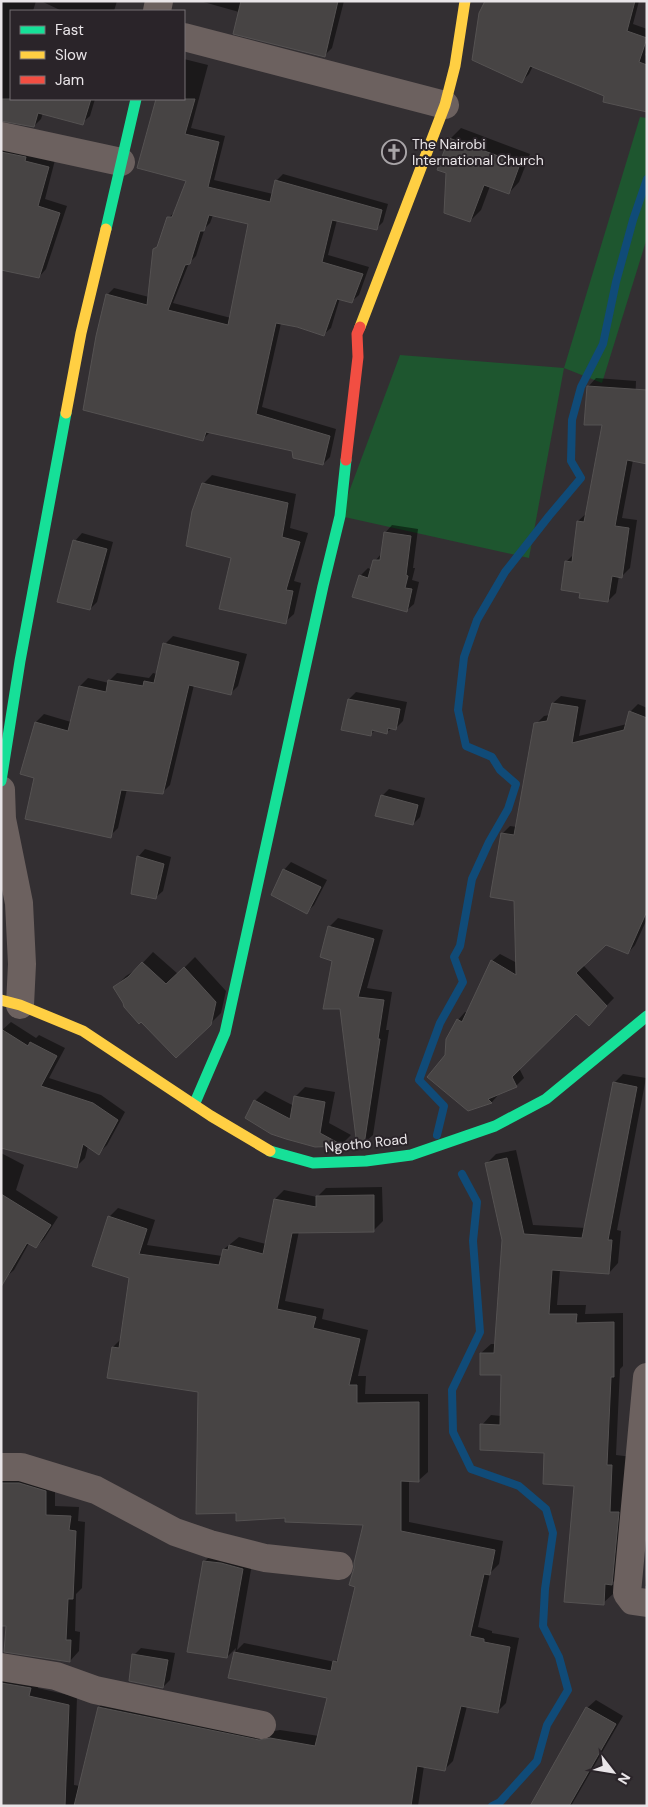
<svg xmlns="http://www.w3.org/2000/svg" width="648" height="1807" viewBox="0 0 648 1807" font-family="'DM Sans',sans-serif">
	<rect width="100%" height="100%" fill="#332f32"/>
	<path fill="#1e562f" d="M 640,117 L 647,118 L 647,238 L 602,383 L 564,368 L 529,558 L 340,516 L 400,355 L 564,368 Z"/>
	<path fill="#0007" fill-rule="evenodd" d="M 1,1 L 36,1 L 33,11 L 11,11 L 11,99 L 95,99 L 90,116 L 82,123 L 43,113 L 41,119 L 34,126 L 1,120 Z
		M 41,1 L 117,1 L 114,11 L 62,11 Z
		M 200,1 L 344,1 L 332,48 L 324,56 L 239,12 Z
		M 486,1 L 639,1 L 633,24 L 647,29 L 647,51 L 645,55 L 647,56 L 647,110 L 533,66 L 529,74 L 522,81 Z
		M 184,59 L 208,65 L 191,128 L 225,136 L 214,180 L 273,194 L 276,181 L 283,174 L 388,204 L 383,222 L 376,229 L 337,220 L 328,255 L 369,267 L 359,295 L 352,301 L 340,298 L 331,328 L 324,334 L 281,323 L 262,407 L 336,429 L 330,457 L 323,464 L 293,450 L 210,432 L 203,439 L 107,295 L 114,288 L 149,297 L 155,249 L 159,245 L 168,218 L 176,211 L 187,180 L 139,167 L 158,99 L 184,99 ZM 213,215 L 249,223 L 231,318 L 173,303 L 189,263 L 196,256 L 205,228 L 210,223 Z
		M 461,128 L 530,154 L 519,182 L 509,193 L 490,186 L 481,210 L 470,221 L 450,139 Z
		M 1,142 L 55,160 L 45,199 L 67,206 L 46,269 L 39,277 L 1,269 Z
		M 596,378 L 636,381 L 633,460 L 622,518 L 637,520 L 630,568 L 622,576 L 619,576 L 616,593 L 608,601 L 582,592 L 566,562 L 574,554 L 578,521 L 587,513 L 604,424 L 588,387 Z
		M 212,475 L 296,494 L 290,528 L 308,533 L 294,581 L 301,583 L 294,614 L 285,622 L 232,557 L 203,484 Z
		M 392,525 L 418,529 L 413,568 L 415,568 L 412,580 L 419,582 L 414,604 L 406,611 L 360,576 L 368,568 L 372,570 L 375,561 L 382,553 L 385,533 Z
		M 82,533 L 113,542 L 97,602 L 90,609 L 75,541 Z
		M 173,636 L 247,654 L 238,686 L 230,694 L 194,685 L 170,785 L 162,793 L 127,789 L 118,828 L 110,836 L 35,777 L 22,773 L 36,722 L 44,714 L 71,722 L 80,686 L 88,678 L 109,683 L 109,681 L 117,673 L 149,678 L 153,673 L 157,674 L 165,644 Z
		M 356,692 L 407,702 L 403,721 L 396,728 L 392,728 L 387,732 L 375,730 L 370,735 L 349,699 Z
		M 561,696 L 586,700 L 579,736 L 627,724 L 630,712 L 638,704 L 647,708 L 647,919 L 635,945 L 628,953 L 606,943 L 583,965 L 614,998 L 589,1024 L 576,1012 L 519,1068 L 524,1078 L 516,1086 L 499,1094 L 492,1102 L 468,1109 L 446,1055 L 458,1020 L 465,1012 L 468,1013 L 492,961 L 500,954 L 517,963 L 515,900 L 502,834 L 510,826 L 517,827 L 536,724 L 544,716 L 550,715 L 553,703 Z
		M 389,789 L 425,798 L 420,817 L 413,824 L 382,796 Z
		M 145,849 L 171,857 L 163,891 L 155,898 L 138,857 Z
		M 291,862 L 327,880 L 314,905 L 307,912 L 284,870 Z
		M 338,918 L 383,930 L 367,988 L 392,992 L 386,1030 L 389,1030 L 373,1135 L 363,1144 L 329,927 Z
		M 153,952 L 178,974 L 195,957 L 226,991 L 221,1013 L 210,1024 L 115,987 L 126,976 L 137,969 Z
		M 11,1022 L 36,1038 L 39,1035 L 65,1048 L 49,1078 L 101,1095 L 125,1112 L 107,1145 L 99,1153 L 88,1146 L 85,1158 L 77,1166 L 1,1031 Z
		M 623,1074 L 646,1078 L 617,1230 L 621,1231 L 618,1263 L 609,1273 L 560,1270 L 557,1305 L 586,1305 L 585,1314 L 623,1313 L 623,1366 L 620,1369 L 616,1455 L 632,1457 L 621,1574 L 613,1582 L 613,1594 L 603,1603 L 575,1485 L 545,1452 L 482,1425 L 491,1415 L 501,1416 L 503,1374 L 481,1353 L 491,1344 L 496,1344 L 503,1240 L 486,1164 L 496,1154 L 516,1150 L 533,1225 L 586,1228 L 614,1083 Z
		M 305,1087 L 335,1092 L 329,1123 L 351,1135 L 341,1145 L 272,1133 L 255,1101 L 265,1091 L 294,1106 L 295,1097 Z
		M 1,1153 L 24,1165 L 16,1190 L 58,1217 L 44,1239 L 36,1247 L 29,1243 L 14,1270 L 5,1278 L 1,1276 Z
		M 382,1187 L 383,1221 L 374,1230 L 299,1231 L 285,1301 L 324,1309 L 322,1319 L 368,1330 L 358,1376 L 366,1376 L 365,1394 L 428,1394 L 428,1472 L 419,1480 L 409,1480 L 409,1522 L 503,1541 L 499,1564 L 490,1573 L 478,1627 L 492,1631 L 492,1633 L 519,1638 L 506,1703 L 497,1712 L 467,1706 L 453,1761 L 444,1770 L 424,1766 L 418,1806 L 1,1806 L 1,1672 L 40,1679 L 38,1688 L 77,1697 L 74,1785 L 80,1786 L 99,1707 L 108,1698 L 268,1732 L 280,1730 L 319,1736 L 328,1697 L 230,1678 L 236,1648 L 227,1657 L 204,1562 L 215,1551 L 253,1558 L 237,1650 L 244,1643 L 335,1662 L 339,1657 L 357,1586 L 356,1568 L 364,1524 L 237,1512 L 199,1391 L 113,1347 L 121,1339 L 130,1277 L 109,1217 L 118,1208 L 155,1220 L 147,1245 L 222,1256 L 224,1249 L 239,1237 L 266,1244 L 275,1199 L 284,1190 L 317,1197 L 326,1188 Z
		M 1,1470 L 55,1482 L 55,1506 L 79,1507 L 78,1521 L 85,1522 L 82,1588 L 76,1594 L 75,1631 L 80,1632 L 79,1651 L 70,1661 L 7,1626 L 1,1626 Z
		M 647,1563 L 647,1586 L 645,1586 Z
		M 141,1648 L 175,1653 L 170,1680 L 163,1687 L 134,1655 Z
		M 596,1700 L 623,1716 L 571,1806 L 531,1806 L 587,1708 Z"/>
	<g fill="none" stroke-linecap="round" stroke-linejoin="round">
		<path stroke="#104b78" stroke-width="8" d="M 437,1135 L 444,1106 L 419,1080 L 440,1023 L 463,982 L 454,957 L 460,946 L 472,879 L 489,842 L 508,809 L 516,784 L 500,770 L 492,757 L 466,746 L 458,710 L 464,657 L 477,620 L 505,572 L 549,516 L 581,478 L 571,461 L 572,420 L 581,387 L 603,344 L 616,282 L 633,220 L 647,179
			M 462,1174 L 477,1202 L 473,1241 L 480,1332 L 452,1390 L 453,1432 L 471,1469 L 519,1486 L 546,1509 L 553,1533 L 545,1589 L 543,1626 L 559,1657 L 568,1690 L 547,1725 L 537,1761 L 500,1802 L 492,1806"/>
	</g>
	<path fill="#474444" stroke="#555252" fill-rule="evenodd" d="M 241,1 L 338,1 L 325,57 L 233,34 Z
		M 485,1 L 635,1 L 627,31 L 647,38 L 639,62 L 647,65 L 647,112 L 603,102 L 604,96 L 530,66 L 522,83 L 472,60 L 479,13 Z
		M 1,99 L 91,99 L 83,125 L 38,113 L 34,127 L 1,121 Z
		M 156,99 L 195,99 L 185,134 L 219,142 L 208,187 L 270,202 L 275,180 L 382,210 L 377,230 L 332,220 L 322,262 L 363,274 L 352,303 L 337,299 L 324,336 L 297,327 L 276,323 L 256,414 L 330,436 L 323,465 L 293,458 L 292,451 L 206,432 L 203,441 L 83,410 L 96,336 L 106,294 L 147,305 L 153,249 L 157,247 L 167,217 L 172,217 L 186,181 L 137,168 ZM 209,215 L 248,224 L 228,325 L 168,310 L 185,265 L 190,264 L 200,231 L 204,231 Z
		M 449,138 L 520,164 L 509,194 L 484,185 L 470,222 L 444,213 L 446,173 L 437,170 Z
		M 1,152 L 26,157 L 25,161 L 49,167 L 38,206 L 60,213 L 39,278 L 1,270 Z
		M 587,386 L 647,390 L 647,464 L 627,460 L 615,526 L 629,528 L 622,578 L 612,576 L 608,602 L 579,598 L 580,593 L 561,590 L 565,561 L 572,562 L 577,521 L 584,522 L 602,425 L 584,425 Z
		M 202,483 L 288,503 L 282,537 L 300,542 L 286,590 L 293,591 L 286,624 L 219,609 L 231,558 L 186,546 L 192,511 Z
		M 384,532 L 411,536 L 406,575 L 408,576 L 405,588 L 412,589 L 407,612 L 352,597 L 359,575 L 368,578 L 373,560 L 380,560 Z
		M 73,540 L 107,549 L 90,610 L 57,602 Z
		M 163,643 L 239,662 L 231,695 L 189,685 L 163,794 L 121,790 L 111,838 L 25,819 L 34,778 L 20,774 L 35,722 L 68,731 L 79,686 L 106,692 L 108,680 L 143,686 L 144,681 L 154,683 Z
		M 348,699 L 400,709 L 396,730 L 388,728 L 387,734 L 372,730 L 371,736 L 341,730 Z
		M 552,703 L 578,707 L 572,743 L 624,730 L 629,711 L 647,718 L 647,911 L 628,954 L 606,945 L 576,973 L 607,1006 L 589,1026 L 576,1014 L 512,1077 L 517,1087 L 488,1099 L 492,1103 L 468,1111 L 427,1077 L 445,1055 L 446,1039 L 457,1019 L 462,1022 L 491,960 L 516,975 L 514,901 L 490,897 L 501,833 L 514,835 L 534,723 L 547,721 Z
		M 381,795 L 418,805 L 413,825 L 375,816 Z
		M 137,856 L 164,864 L 156,899 L 131,894 Z
		M 283,869 L 321,887 L 307,914 L 271,895 Z
		M 328,926 L 374,939 L 358,997 L 384,1000 L 378,1039 L 380,1039 L 364,1145 L 357,1146 L 340,1009 L 323,1009 L 332,961 L 320,957 Z
		M 142,962 L 166,984 L 184,967 L 216,1002 L 211,1025 L 176,1058 L 141,1022 L 139,1024 L 124,1007 L 123,1003 L 113,987 L 128,977 Z
		M 1,1029 L 28,1046 L 30,1042 L 57,1056 L 41,1086 L 93,1103 L 118,1120 L 99,1155 L 83,1144 L 77,1168 L 1,1148 Z
		M 613,1082 L 637,1087 L 608,1240 L 612,1240 L 609,1274 L 552,1270 L 549,1314 L 577,1314 L 576,1323 L 614,1322 L 614,1377 L 611,1377 L 607,1465 L 612,1465 L 610,1512 L 619,1512 L 612,1585 L 605,1584 L 604,1605 L 564,1602 L 574,1486 L 543,1484 L 544,1453 L 480,1450 L 480,1424 L 500,1425 L 501,1375 L 480,1375 L 480,1353 L 494,1353 L 502,1240 L 485,1163 L 507,1158 L 524,1234 L 582,1238 Z
		M 294,1096 L 325,1102 L 320,1133 L 342,1145 L 341,1146 L 315,1147 L 286,1139 L 271,1134 L 245,1118 L 254,1100 L 290,1119 Z
		M 1,1194 L 51,1225 L 36,1248 L 27,1243 L 1,1287 Z
		M 374,1195 L 374,1232 L 292,1233 L 277,1309 L 316,1317 L 313,1328 L 360,1339 L 349,1385 L 357,1385 L 357,1403 L 419,1402 L 419,1482 L 401,1481 L 401,1531 L 495,1550 L 490,1575 L 484,1574 L 470,1636 L 484,1639 L 484,1642 L 510,1647 L 498,1713 L 461,1706 L 445,1771 L 417,1766 L 411,1806 L 74,1806 L 98,1707 L 259,1740 L 270,1738 L 315,1746 L 327,1698 L 228,1678 L 234,1652 L 331,1671 L 333,1661 L 337,1662 L 355,1587 L 349,1585 L 354,1568 L 354,1563 L 363,1525 L 285,1522 L 285,1518 L 236,1521 L 236,1513 L 196,1514 L 198,1392 L 107,1378 L 112,1347 L 119,1348 L 129,1278 L 92,1266 L 108,1216 L 147,1229 L 139,1254 L 219,1265 L 223,1249 L 228,1250 L 229,1245 L 263,1254 L 274,1199 L 316,1207 L 316,1196 Z
		M 1,1483 L 19,1483 L 46,1491 L 46,1515 L 71,1516 L 69,1530 L 76,1531 L 73,1599 L 68,1599 L 66,1640 L 71,1640 L 70,1662 L 4,1652 L 6,1626 L 1,1626 Z
		M 203,1561 L 221,1563 L 243,1569 L 227,1658 L 187,1652 Z
		M 132,1654 L 168,1660 L 163,1688 L 129,1681 Z
		M 1,1683 L 31,1688 L 29,1696 L 69,1705 L 65,1806 L 1,1806 Z
		M 586,1707 L 616,1724 L 569,1806 L 530,1806 Z"/>
	<g fill="none" stroke-linecap="round" stroke-linejoin="round">
		<path stroke="#6c615f" stroke-width="28" d="M 157,11 L 159,1
			M 184,37 L 445,105
			M 1,136 L 121,162
			M 1,790 L 2,819 L 19,903 L 22,964 L 20,1005
			M 647,1377 L 627,1593 L 633,1601 L 647,1603
			M 1,1467 L 21,1467 L 96,1490 L 175,1532 L 210,1544 L 265,1558 L 339,1566
			M 1,1667 L 56,1676 L 95,1690 L 262,1725"/>
		<path stroke="#16e098" stroke-width="11" d="M 106,229 L 136,99
			M 1,781 L 20,661 L 66,413
			M 194,1105 L 225,1033 L 323,586 L 340,516 L 346,460
			M 270,1151 L 313,1163 L 366,1161 L 411,1155 L 495,1126 L 546,1099 L 647,1016"/>
		<path stroke="#ffcf43" stroke-width="11" d="M 360,327 L 445,105 L 455,66 L 465,1
			M 66,413 L 81,333 L 106,229
			M 1,1000 L 20,1005 L 83,1031 L 211,1116 L 270,1151"/>
		<path stroke="#f24e42" stroke-width="11" d="M 346,460 L 358,357 L 357,334 L 360,327"/>
	</g>
	<defs>
		<symbol id="church-ring" viewBox="-11 -11 22 22"><circle r="9.5" fill="#2a2429" stroke="#a9a5a8" stroke-width="1.5"/><path d="M-1.2-6h2.4v3.5h3.3v2.4h-3.3V6h-2.4V-.1h-3.3v-2.4h3.3Z" fill="#a9a5a8"/></symbol>
	</defs>
	<g fill-rule="evenodd">
		<use href="#church-ring" x="380" y="138" width="28" height="28"/>
	</g>
	<g text-anchor="middle" stroke-width="4" stroke-linejoin="round" paint-order="stroke">
		<g font-size="14" fill="#e9e5e8" stroke="#2a2429" text-anchor="start">
			<text x="412" y="149">The Nairobi<tspan x="412" dy="16">International Church</tspan></text>
		</g>
		<g font-size="14" fill="#e9e5e8" stroke="#2a2429">
			<text transform="translate(366 1143) rotate(-6)" y="5">Ngotho Road</text>
		</g>
	</g>
	<rect width="648" height="1807" fill="none" stroke="#e9e5e8" stroke-width="5"/>
	<rect x="10" y="10" width="175" height="90" fill="#2a2429" stroke="#767175"/>
	<rect x="20" y="26" width="25" height="8" fill="#16e098" stroke="#767175"/>
	<text x="55" y="35" font-size="15" fill="#e9e5e8">Fast</text>
	<rect x="20" y="51" width="25" height="8" fill="#ffcf43" stroke="#767175"/>
	<text x="55" y="60" font-size="15" fill="#e9e5e8">Slow</text>
	<rect x="20" y="76" width="25" height="8" fill="#f24e42" stroke="#767175"/>
	<text x="55" y="85" font-size="15" fill="#e9e5e8">Jam</text>
	<g transform="translate(613 1772) rotate(121)" stroke="#2a2429" stroke-width="4" paint-order="stroke">
	<path d="M0-4L9 19L0 12L-9 19Z" fill="#e9e5e8"/>
	<text y="-8" font-size="14" font-weight="bold" text-anchor="middle" fill="#e9e5e8">N</text>
	</g>
</svg>
